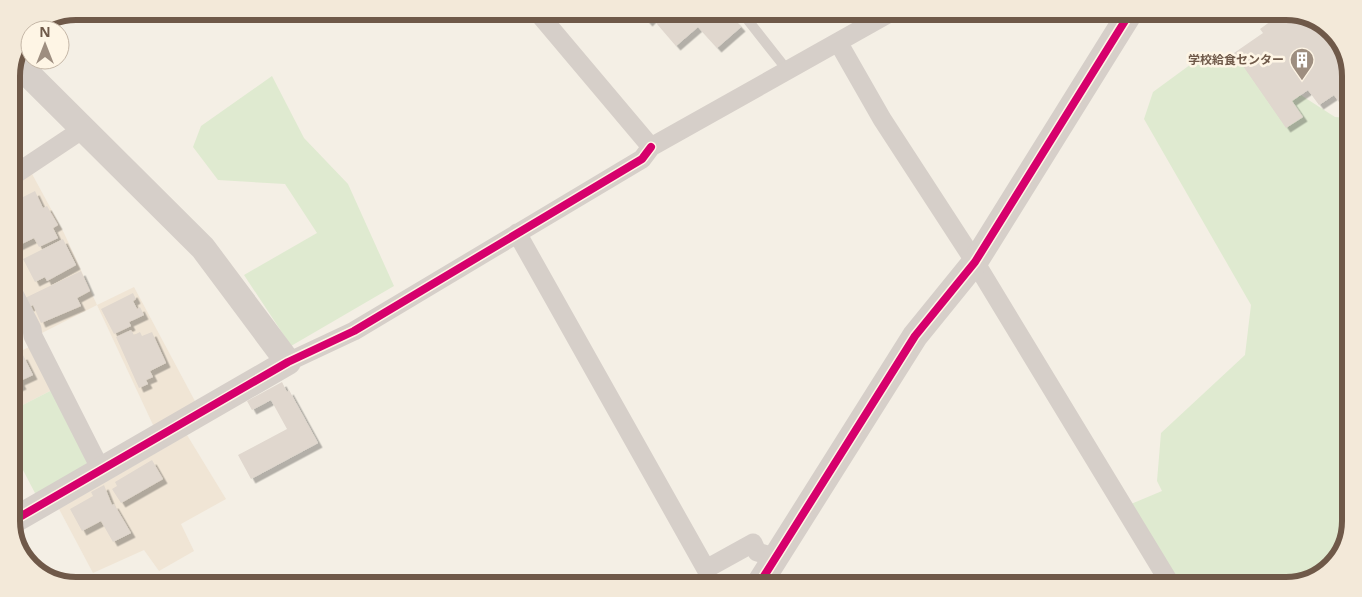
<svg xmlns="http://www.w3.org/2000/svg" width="1362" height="597" viewBox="0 0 1362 597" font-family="'Open Sans','Noto Sans JP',sans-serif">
	<defs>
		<filter id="shadow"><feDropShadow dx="4.5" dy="4.5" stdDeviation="0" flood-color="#0004"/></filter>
	</defs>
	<rect width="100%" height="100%" fill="#f4efe5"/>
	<path fill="#f0e5d5" d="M 31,172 L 64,233 L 97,305 L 134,287 L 196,403 L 154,427 L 97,305 L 40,334 L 11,276 L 11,184 Z
		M 33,345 L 54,389 L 11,411 L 11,356 Z
		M 187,435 L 226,499 L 181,524 L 194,551 L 159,571 L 144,550 L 93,573 L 59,509 Z"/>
	<path fill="#dfead0" d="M 1237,54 L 1335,117 L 1350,118 L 1346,546 L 1322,575 L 1287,586 L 1178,585 L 1131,504 L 1162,491 L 1157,481 L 1161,433 L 1245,355 L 1251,305 L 1144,119 L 1153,92 L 1198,59 Z
		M 272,76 L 304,138 L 348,184 L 394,286 L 291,346 L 244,275 L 317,233 L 285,184 L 218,180 L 193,147 L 201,126 Z
		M 54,389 L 88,465 L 36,495 L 11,447 L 11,411 Z"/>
	<path fill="#e0d7ce" filter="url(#shadow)" d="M 641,14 L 729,14 L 741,27 L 717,48 L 698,27 L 676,46 L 652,18 L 648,22 Z
		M 1278,16 L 1312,17 L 1340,40 L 1351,72 L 1350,99 L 1341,105 L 1334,95 L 1319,105 L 1308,90 L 1292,101 L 1303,117 L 1286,128 L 1234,53 L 1263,33 L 1260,29 Z
		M 35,191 L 43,208 L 47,206 L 58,225 L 53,228 L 58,238 L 39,247 L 34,238 L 11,249 L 11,203 Z
		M 63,239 L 76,265 L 47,281 L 45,277 L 35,282 L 23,259 Z
		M 81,271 L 90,291 L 77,298 L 81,306 L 41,323 L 33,305 L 29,307 L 25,298 Z
		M 133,293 L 136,299 L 133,301 L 137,309 L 140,307 L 144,315 L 129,322 L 131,326 L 114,334 L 101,309 Z
		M 131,330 L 134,335 L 140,332 L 142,336 L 152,332 L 166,363 L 150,371 L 153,377 L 146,380 L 148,384 L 139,388 L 116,337 Z
		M 23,355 L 33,375 L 20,381 L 22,385 L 11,390 L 11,361 Z
		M 282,382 L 287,392 L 289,390 L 318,443 L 251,479 L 238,455 L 287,429 L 271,400 L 252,410 L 247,401 Z
		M 152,460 L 163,479 L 121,503 L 112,489 L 117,486 L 115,482 Z
		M 104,485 L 112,505 L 114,504 L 131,533 L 113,542 L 101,521 L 82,531 L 70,509 L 93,496 L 91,492 Z"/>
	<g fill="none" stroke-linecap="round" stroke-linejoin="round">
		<path stroke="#d6cfc9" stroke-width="10" d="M 743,14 L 788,71"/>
		<path stroke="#d6cfc9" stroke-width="19" d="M 538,13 L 651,147 L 886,15
			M 838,42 L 882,119 L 975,262 L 1171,585
			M 11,177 L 83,129
			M 517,233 L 706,569 L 753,543 L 757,552 L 774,557
			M 11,288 L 32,329 L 33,336 L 101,470
			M 288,362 L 354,331 L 642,159 L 651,147"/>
		<path stroke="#d6cfc9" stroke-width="26" d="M 11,522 L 288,362 L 203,248 L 16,62
			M 759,584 L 915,336 L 975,262 L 1128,16"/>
		<defs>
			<path id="cycleway" d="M 11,522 L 288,362 L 354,331 L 642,159 L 651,147
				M 759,584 L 915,336 L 975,262 L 1128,16"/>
		</defs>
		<use href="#cycleway" stroke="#fef5e5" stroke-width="11"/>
		<use href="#cycleway" stroke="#d6006c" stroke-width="8"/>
	</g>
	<defs>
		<symbol id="building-pin" viewBox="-11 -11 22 30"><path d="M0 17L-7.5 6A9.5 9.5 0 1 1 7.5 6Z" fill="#9e8e80" stroke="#fef5e5"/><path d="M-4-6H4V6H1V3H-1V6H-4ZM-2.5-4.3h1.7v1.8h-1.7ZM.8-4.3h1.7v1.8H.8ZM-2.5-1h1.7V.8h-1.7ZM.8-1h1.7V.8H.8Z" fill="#fff"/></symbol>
	</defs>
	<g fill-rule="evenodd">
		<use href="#building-pin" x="1288" y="46" width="28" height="38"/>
	</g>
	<g text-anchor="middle" stroke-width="5" stroke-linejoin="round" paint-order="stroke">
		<g font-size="12" font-weight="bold" fill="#6f5949" stroke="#fef5e5" text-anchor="end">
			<text x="1284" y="64">学校給食センター</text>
		</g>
	</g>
	<path d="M0 0H1362V597H0ZM76 20H1286A56 56 0 0 1 1342 76V521A56 56 0 0 1 1286 577H76A56 56 0 0 1 20 521V76A56 56 0 0 1 76 20Z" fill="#f3e9d9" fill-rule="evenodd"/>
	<path fill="none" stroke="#6f5949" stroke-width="6" d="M76 20H1286A56 56 0 0 1 1342 76V521A56 56 0 0 1 1286 577H76A56 56 0 0 1 20 521V76A56 56 0 0 1 76 20Z"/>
	<g transform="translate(45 45)"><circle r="24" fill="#fef5e5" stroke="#c5b7a7"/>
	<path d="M0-4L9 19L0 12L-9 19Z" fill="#9e8e80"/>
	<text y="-8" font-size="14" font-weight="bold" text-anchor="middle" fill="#6f5949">N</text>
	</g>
</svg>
